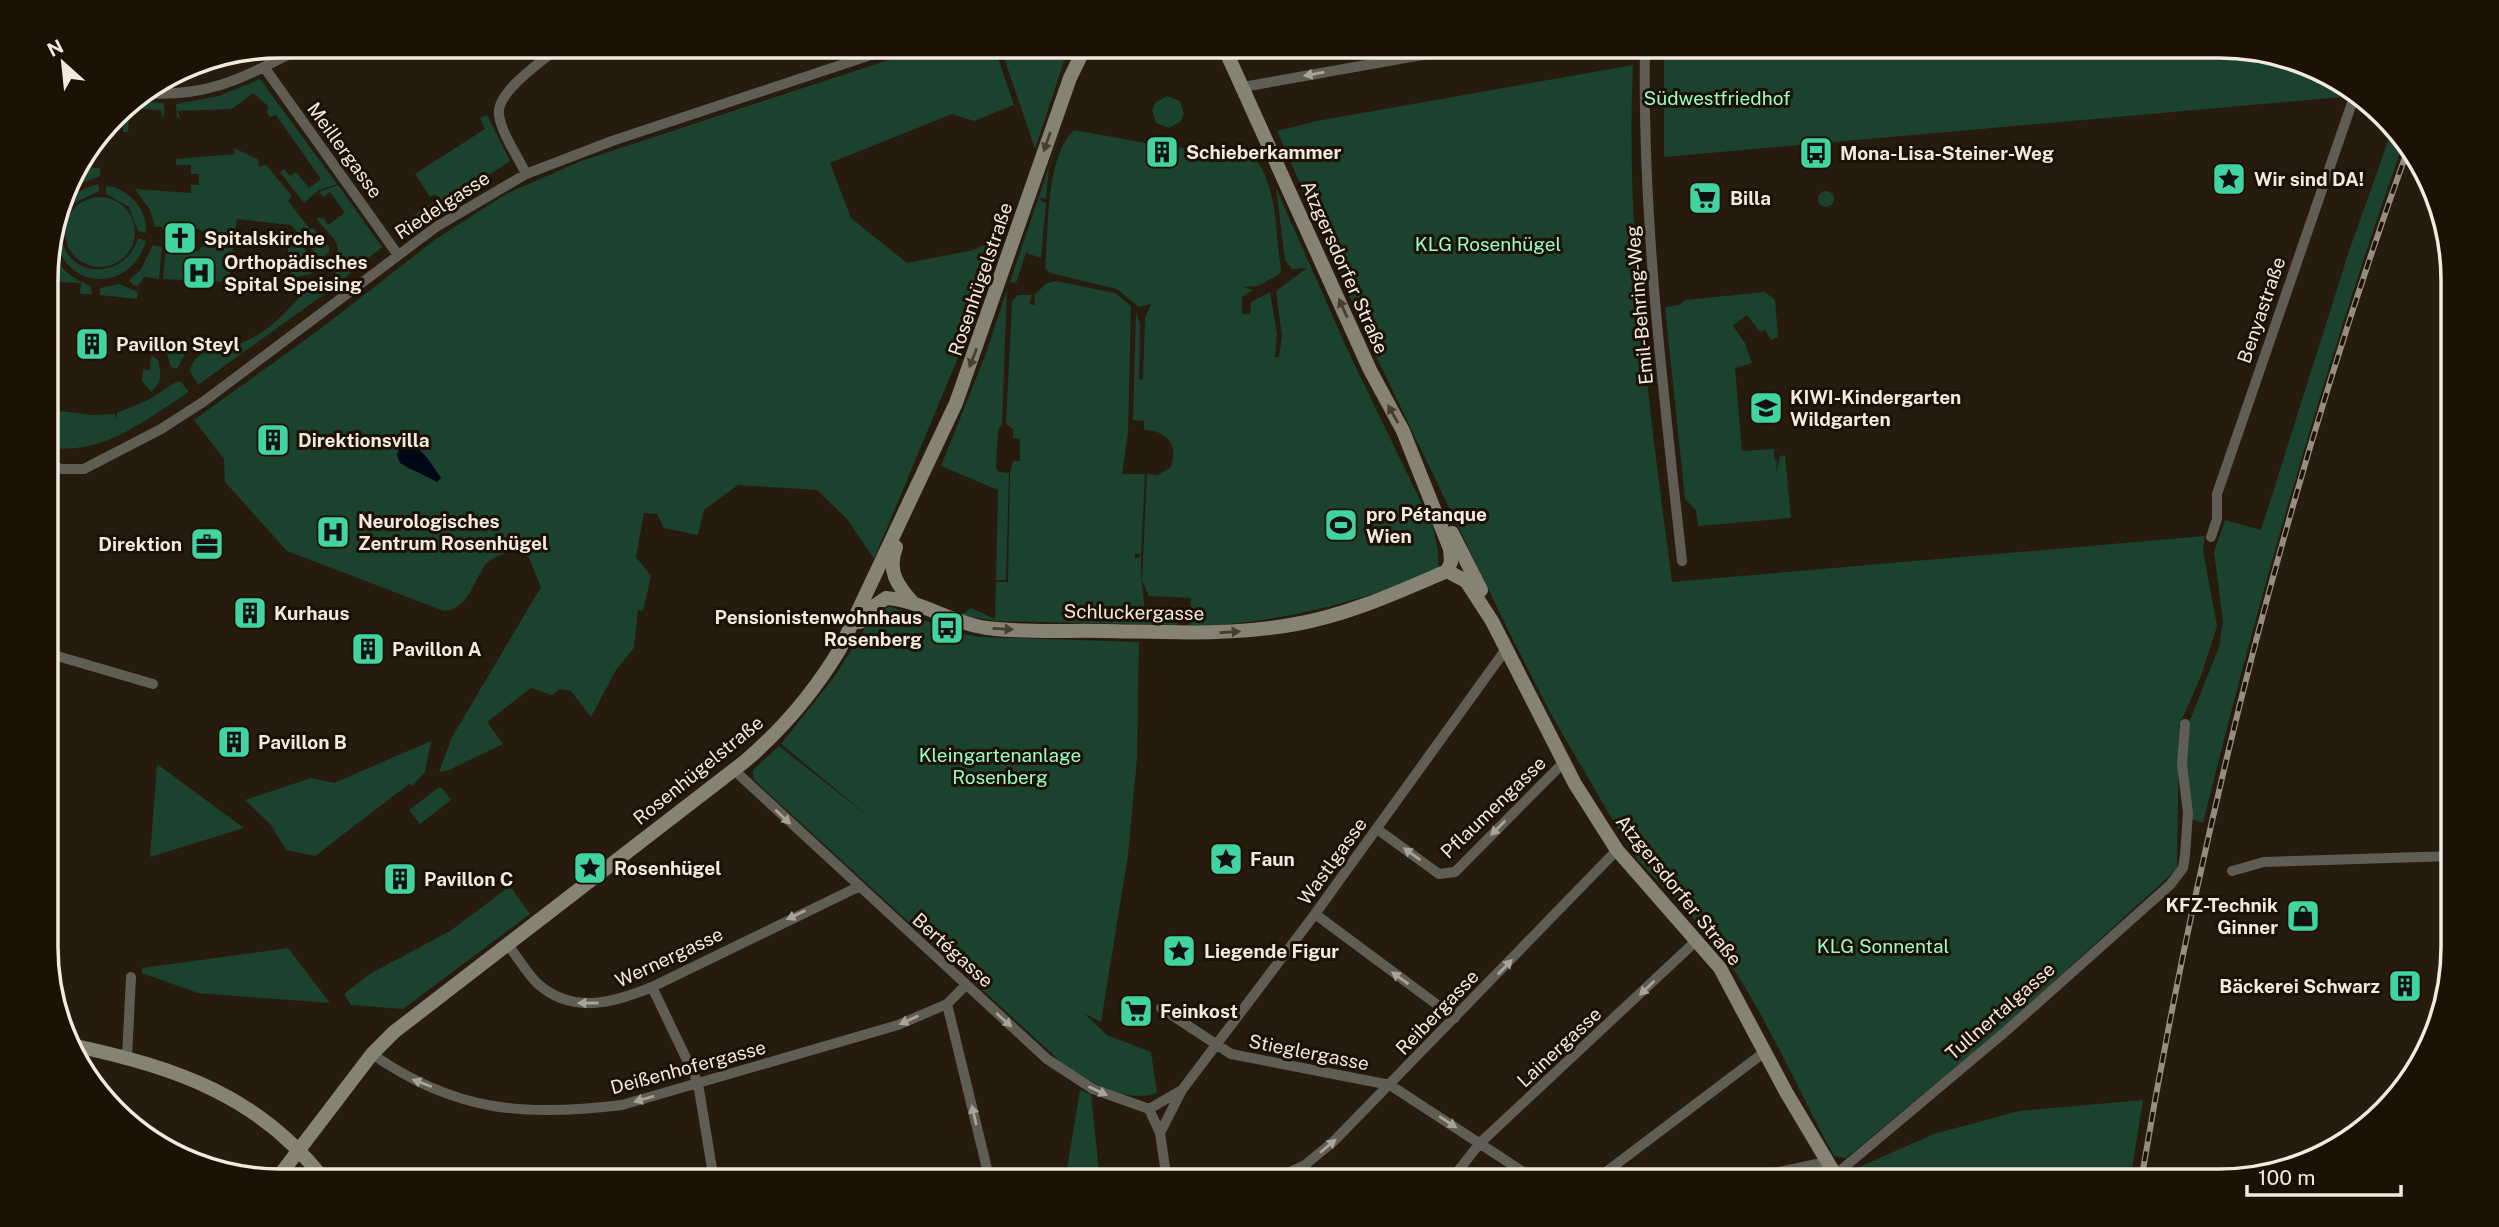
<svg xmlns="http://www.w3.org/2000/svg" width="2499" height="1227" viewBox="0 0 2499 1227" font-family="'Public Sans',sans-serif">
	<rect width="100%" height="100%" fill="#261b0c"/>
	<path fill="#1a422e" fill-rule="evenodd" d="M 931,46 L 994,46 L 1014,105 L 974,121 L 952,114 L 830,163 L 851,218 L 907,263 L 974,250 L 1000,237 L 963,346 L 874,559 L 847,519 L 817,490 L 738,485 L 704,510 L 698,535 L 664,528 L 657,514 L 644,513 L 636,557 L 651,576 L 643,611 L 638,610 L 634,648 L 616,670 L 591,717 L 571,691 L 560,689 L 552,695 L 531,688 L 487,722 L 503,744 L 449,770 L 439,772 L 452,737 L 541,587 L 528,556 L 516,549 C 507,553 492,557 486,564 C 473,581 469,609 444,611 L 287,551 L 225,482 L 224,459 L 194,420 L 320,329 L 436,239 L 506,194 L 581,161 ZM 415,445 L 441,477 L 430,477 L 407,468 Z
		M 1000,46 L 1069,46 L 1035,149 Z
		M 1664,46 L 2219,46 L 2322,70 L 2345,90 L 2342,97 L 1664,157 Z
		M 1633,65 C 1625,236 1650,412 1672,582 L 2205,536 L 2203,550 L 2217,626 L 2201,676 L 2179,726 L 2177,869 L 2005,1026 L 1846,1158 L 1834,1156 C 1798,1091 1769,1021 1727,959 C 1702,923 1667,893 1638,860 L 1628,845 L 1633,841 L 1630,836 L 1623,838 L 1551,714 L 1510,634 L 1374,352 L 1277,131 L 1317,121 Z
		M 260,79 L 337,184 L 319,190 L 304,203 L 280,172 L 284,169 L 290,176 L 296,172 L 309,188 L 321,179 L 276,115 L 270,117 L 267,113 L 268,106 L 253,93 L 232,109 L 178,111 L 180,119 L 177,117 L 176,104 L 219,96 Z
		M 1167,96 L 1180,101 L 1184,114 L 1180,122 L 1169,128 L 1156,123 L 1152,110 L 1156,102 Z
		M 131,101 L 164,103 L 164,116 L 162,118 L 161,110 L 129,108 L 128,132 L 123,132 L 122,109 Z
		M 487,115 L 510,161 L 403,232 L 399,226 L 438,199 L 435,194 L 430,197 L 415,174 L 485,129 L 480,118 Z
		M 1063,125 L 1049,169 L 1046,199 L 1041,198 L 1040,200 L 1046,203 L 1041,258 L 1026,253 L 1016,283 L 1010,282 Z
		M 1074,130 L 1151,144 L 1150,157 L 1173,161 L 1175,147 L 1254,157 C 1278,186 1275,233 1281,270 L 1280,274 L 1258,286 L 1243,287 L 1253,290 L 1242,297 L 1242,314 L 1250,314 L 1251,302 L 1270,292 L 1277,334 L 1275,357 L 1279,357 L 1282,336 L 1276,291 L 1307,268 L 1292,269 L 1285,260 L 1276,188 L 1349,353 L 1433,527 L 1438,551 L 1438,572 C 1350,603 1282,624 1187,626 L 1190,622 L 1191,598 L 1149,596 L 1142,580 L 1147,474 L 1157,475 L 1170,468 C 1180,445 1166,430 1144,430 L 1144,421 L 1133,420 L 1136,312 L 1140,324 L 1139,379 L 1143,380 L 1145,318 L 1151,304 L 1139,307 L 1117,289 L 1050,273 L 1045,268 C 1049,230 1045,157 1074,130 Z
		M 2392,130 L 2404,141 C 2325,365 2260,593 2203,823 L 2191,819 L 2185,761 L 2186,730 L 2219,647 L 2223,621 L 2214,552 L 2225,520 L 2261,530 L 2349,251 Z
		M 234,148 L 259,160 L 258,167 L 266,165 L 292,196 L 288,201 L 310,229 L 313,228 L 329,247 L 329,252 L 323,257 L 317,255 L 291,225 L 237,219 L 229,282 L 163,279 L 165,254 L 168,254 L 169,249 L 198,251 L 205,244 L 206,235 C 196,222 178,227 164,225 L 163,231 L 162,227 L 155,227 L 150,210 L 135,189 L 191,193 L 191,185 L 199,185 L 199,174 L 191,174 L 191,165 L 176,165 L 176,159 L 235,154 Z
		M 77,167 L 100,168 L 100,176 L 75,186 L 65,194 L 70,176 Z
		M 98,184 L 100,191 L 74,203 L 61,226 L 56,226 C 63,203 74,190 98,184 Z
		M 338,185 L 382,247 L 341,281 L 333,269 C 345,242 333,240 316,218 L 323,218 L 328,225 L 345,213 L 330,192 L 323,197 L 319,192 Z
		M 106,186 C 128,187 149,211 146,233 L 138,231 L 129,207 L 106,194 Z
		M1818 199a8 8 0 1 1 16 0a8 8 0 1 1-16 0Z
		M65 232a35 35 0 1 1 70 0a35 35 0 1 1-70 0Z
		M 278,230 C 293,230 312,254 314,269 L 311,274 L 286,279 L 291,273 L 293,256 L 288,255 L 288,236 Z
		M 55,232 L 61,233 C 64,280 126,281 138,238 L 146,241 C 130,296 59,290 55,232 Z
		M 153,245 L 162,247 L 159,279 L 144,277 L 138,286 L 133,285 L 129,280 L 141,269 Z
		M 51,247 C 57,267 72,279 91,286 L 92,294 L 80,294 L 81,283 L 56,282 L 55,287 L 46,290 L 46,264 Z
		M 318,278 L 327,279 L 334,287 L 198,385 L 190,371 C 196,345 219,352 239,344 C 278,328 290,305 318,278 Z
		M 1056,281 L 1115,293 L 1131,306 L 1128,433 L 1122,474 L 1145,474 L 1141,555 L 1135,553 L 1135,559 L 1141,556 C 1140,580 1145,598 1145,621 L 1178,623 L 1177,625 L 996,621 L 961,615 L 971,608 L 995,619 L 996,582 L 1008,582 L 1010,473 L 1013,461 L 1020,461 L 1020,439 L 1013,438 L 1013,429 L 1006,424 L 1012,301 L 1018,295 L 1032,295 L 1029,304 L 1035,305 L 1034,295 L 1047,283 Z
		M 119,284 L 138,292 L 137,299 L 100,295 L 100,288 Z
		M 1007,289 L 1002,425 L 998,430 L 996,468 L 999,472 L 1009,473 L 1006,580 L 996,580 L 998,490 L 941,466 L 985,356 Z
		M 1765,292 L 1775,300 L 1778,337 L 1771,340 L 1765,330 L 1760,332 L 1747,315 L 1733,326 L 1745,343 L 1752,363 L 1735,368 L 1742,451 L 1774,449 L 1774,459 L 1777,460 L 1776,474 L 1780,456 L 1785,455 L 1791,518 L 1698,526 L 1696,510 L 1685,499 L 1665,307 L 1679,305 L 1685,300 Z
		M 169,344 L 185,345 L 188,348 L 177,369 L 171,367 L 165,348 Z
		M 151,355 L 158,360 C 161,374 163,381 151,392 L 142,381 L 143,370 L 150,370 Z
		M 176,382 L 181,382 L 189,392 C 145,420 102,457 46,447 L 46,406 L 55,410 L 54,420 L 60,411 L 93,415 L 115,414 L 116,421 L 117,413 L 148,400 Z
		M 892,607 L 956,633 L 981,637 L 1139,642 L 1137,759 L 1128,855 L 1101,1022 L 1085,1014 L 1107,1035 L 1151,1052 L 1157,1093 C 1123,1104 1089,1081 1062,1063 L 753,779 L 753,770 L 779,746 L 873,820 L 781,744 L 835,676 L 873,615 L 880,608 Z
		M 431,741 L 425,772 L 412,786 L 409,784 L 315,856 L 286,850 L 271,825 L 245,800 L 311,778 L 334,783 Z
		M 157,764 L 244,828 L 150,857 Z
		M 438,788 L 442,788 L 451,800 L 420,824 L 409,810 Z
		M 510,886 L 530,914 L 403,1009 L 351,1005 L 344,994 L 368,975 L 450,931 Z
		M 288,948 L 330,1003 L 198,993 L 142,973 L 142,968 Z
		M 1080,1090 L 1091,1094 L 1100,1181 L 1065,1181 Z
		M 2143,1100 L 2130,1181 L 1848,1181 L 1843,1174 L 1934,1134 L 2019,1111 Z
		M 1812,1170 L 1824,1181 L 1761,1181 Z"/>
	<path fill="#000815" d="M 407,444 C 422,446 432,465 441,478 L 437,482 L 400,463 L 397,455 L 400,446 Z"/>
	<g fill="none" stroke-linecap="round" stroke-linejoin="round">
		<path stroke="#605d54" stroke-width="10" d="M 1645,45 C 1642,218 1663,389 1682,561
			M 264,67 L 398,255
			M 1243,87 L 1478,45
			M 143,93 C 213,98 247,75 307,45
			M 526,174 C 518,156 502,135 499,115 C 495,92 545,59 562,45
			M 46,464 L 62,469 L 84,469 L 161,429 L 203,402 L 436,227 L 526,174 L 612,141 L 901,45
			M 2211,537 L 2217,519 L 2217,494 L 2354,97
			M 47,653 L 153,684
			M 734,770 L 1047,1059 L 1093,1089 L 1149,1109 L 1160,1133 L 1167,1181
			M 1377,829 L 1439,874 L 1455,872 L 1564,762
			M 2232,871 L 2264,862 L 2453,856
			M 1315,914 L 1455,1018
			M 507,944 C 517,956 526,972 537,983 C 572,1015 613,1003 652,987 L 858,887
			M 652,987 L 698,1083 L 714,1181
			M 947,1004 L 990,1181
			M 1161,1008 L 1231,1054 L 1390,1085 L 1537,1181
			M 372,1054 C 455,1112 525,1117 622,1105 L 898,1025 L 947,1004 L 966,985
			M 127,1057 L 131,977
			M 1149,1109 L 1180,1091
			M 1160,1133 L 1182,1090 L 1315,914 L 1506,649
			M 1602,1175 L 1766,1051
			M 1835,1175 L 2005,1032 L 2170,885 L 2183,868 L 2185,855 L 2188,813 L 2182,765 L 2185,724
			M 1270,1181 L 1305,1165 L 1334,1141 L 1617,850
			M 1450,1181 L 1480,1143 L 1696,941
			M 1736,1181 L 1826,1162"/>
		<path stroke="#868274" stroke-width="14" d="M 1223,45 L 1370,370 L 1403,431 L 1450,549 L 1451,562 L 1447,571
			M 1452,533 L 1481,590
			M 896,547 C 887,571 897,585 913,603
			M 860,622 L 867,611 L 886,598 C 920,600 951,623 987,628 C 1025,633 1066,630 1104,631 C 1168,632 1233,636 1296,624 C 1348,615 1398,592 1447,571 L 1466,581 L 1492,621 L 1575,784 L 1617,850 L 1720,968 L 1786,1092 L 1839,1181
			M 76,1046 C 177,1068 260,1096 325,1181
			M 276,1180 L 372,1054 L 394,1032 L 744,762 C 783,729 814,692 840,649 L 956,403 L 1070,78 L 1086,45"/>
		<defs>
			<path id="rail" d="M 2141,1181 C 2200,829 2288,482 2409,146"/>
		</defs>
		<use href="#rail" stroke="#968c80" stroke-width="6"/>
		<use href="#rail" stroke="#1d1104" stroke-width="3.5" stroke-dasharray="10" stroke-linecap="butt"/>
	</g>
	<defs><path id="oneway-solid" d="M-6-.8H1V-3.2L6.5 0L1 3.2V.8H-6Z" transform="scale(1.75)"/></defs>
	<g fill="#a9a49a">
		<use href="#oneway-solid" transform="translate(1314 74) rotate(170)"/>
		<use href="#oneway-solid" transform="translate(783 817) rotate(43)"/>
		<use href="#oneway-solid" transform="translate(1498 828) rotate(135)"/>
		<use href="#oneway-solid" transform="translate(1412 854) rotate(-144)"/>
		<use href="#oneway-solid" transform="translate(796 915) rotate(154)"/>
		<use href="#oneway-solid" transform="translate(1505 967) rotate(-46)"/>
		<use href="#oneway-solid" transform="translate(1400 978) rotate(-144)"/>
		<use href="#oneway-solid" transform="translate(1647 988) rotate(136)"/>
		<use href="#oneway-solid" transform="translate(588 1003) rotate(-180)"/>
		<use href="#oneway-solid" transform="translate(909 1020) rotate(156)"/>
		<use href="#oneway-solid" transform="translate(1004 1020) rotate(42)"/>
		<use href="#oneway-solid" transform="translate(422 1083) rotate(-159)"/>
		<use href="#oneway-solid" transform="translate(1098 1091) rotate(25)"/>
		<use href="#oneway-solid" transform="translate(644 1099) rotate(164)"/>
		<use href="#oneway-solid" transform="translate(974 1115) rotate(-103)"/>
		<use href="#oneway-solid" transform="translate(1448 1122) rotate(33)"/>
		<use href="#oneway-solid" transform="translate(1328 1146) rotate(-40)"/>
	</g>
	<g fill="#473e31">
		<use href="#oneway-solid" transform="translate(1047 142) rotate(109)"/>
		<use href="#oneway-solid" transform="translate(1343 308) rotate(-114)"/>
		<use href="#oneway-solid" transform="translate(973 358) rotate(111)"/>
		<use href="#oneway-solid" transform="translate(1393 414) rotate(-119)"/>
		<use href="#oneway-solid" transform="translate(1003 629) rotate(3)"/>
		<use href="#oneway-solid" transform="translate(1230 632) rotate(-4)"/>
	</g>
	<defs>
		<symbol id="building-square" viewBox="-11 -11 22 22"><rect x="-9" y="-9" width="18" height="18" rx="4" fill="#41d4a1" stroke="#1d1104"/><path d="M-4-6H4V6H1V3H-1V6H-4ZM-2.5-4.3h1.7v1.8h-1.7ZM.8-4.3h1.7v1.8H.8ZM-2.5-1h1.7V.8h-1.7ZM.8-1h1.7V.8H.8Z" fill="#111"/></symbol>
		<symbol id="bus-square" viewBox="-11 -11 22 22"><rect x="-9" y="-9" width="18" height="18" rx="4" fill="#41d4a1" stroke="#1d1104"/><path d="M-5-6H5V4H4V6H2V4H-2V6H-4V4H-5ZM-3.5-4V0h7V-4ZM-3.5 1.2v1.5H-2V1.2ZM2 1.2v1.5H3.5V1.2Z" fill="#111"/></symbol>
		<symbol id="sight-square" viewBox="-11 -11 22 22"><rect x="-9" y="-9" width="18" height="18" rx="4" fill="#41d4a1" stroke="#1d1104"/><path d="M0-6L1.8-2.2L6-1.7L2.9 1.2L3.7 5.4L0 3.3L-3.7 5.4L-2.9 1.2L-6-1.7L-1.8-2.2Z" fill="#111"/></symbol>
		<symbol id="supermarket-square" viewBox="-11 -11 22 22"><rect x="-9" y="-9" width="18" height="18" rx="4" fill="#41d4a1" stroke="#1d1104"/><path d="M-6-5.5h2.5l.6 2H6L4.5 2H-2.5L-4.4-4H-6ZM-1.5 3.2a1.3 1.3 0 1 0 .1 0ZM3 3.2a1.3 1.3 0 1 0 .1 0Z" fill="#111"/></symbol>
		<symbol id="church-square" viewBox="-11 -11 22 22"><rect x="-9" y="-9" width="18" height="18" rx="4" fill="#41d4a1" stroke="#1d1104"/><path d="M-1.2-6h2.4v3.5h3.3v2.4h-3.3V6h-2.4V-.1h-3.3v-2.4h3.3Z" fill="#111"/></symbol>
		<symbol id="hospital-square" viewBox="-11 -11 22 22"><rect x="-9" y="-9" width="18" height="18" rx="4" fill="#41d4a1" stroke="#1d1104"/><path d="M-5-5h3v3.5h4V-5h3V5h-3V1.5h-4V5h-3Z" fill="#111"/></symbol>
		<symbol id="school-square" viewBox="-11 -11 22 22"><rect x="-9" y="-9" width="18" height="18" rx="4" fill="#41d4a1" stroke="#1d1104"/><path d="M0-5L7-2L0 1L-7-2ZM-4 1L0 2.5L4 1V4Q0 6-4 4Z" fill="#111"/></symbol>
		<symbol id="stadium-square" viewBox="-11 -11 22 22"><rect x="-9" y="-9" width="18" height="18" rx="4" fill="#41d4a1" stroke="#1d1104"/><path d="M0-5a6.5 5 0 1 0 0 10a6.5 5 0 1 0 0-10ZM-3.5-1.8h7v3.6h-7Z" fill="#111"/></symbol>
		<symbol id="office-square" viewBox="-11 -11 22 22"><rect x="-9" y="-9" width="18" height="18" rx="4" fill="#41d4a1" stroke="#1d1104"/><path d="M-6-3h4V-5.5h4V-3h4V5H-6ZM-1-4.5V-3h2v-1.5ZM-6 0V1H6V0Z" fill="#111"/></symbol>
		<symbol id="shop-square" viewBox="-11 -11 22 22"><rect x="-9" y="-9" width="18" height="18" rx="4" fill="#41d4a1" stroke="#1d1104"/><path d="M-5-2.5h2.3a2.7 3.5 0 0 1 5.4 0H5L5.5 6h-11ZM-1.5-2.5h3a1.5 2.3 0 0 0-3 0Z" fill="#111"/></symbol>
	</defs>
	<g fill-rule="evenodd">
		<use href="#building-square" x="1143" y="133" width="38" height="38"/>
		<use href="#bus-square" x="1797" y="134" width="38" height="38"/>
		<use href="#sight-square" x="2210" y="160" width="38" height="38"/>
		<use href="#supermarket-square" x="1686" y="179" width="38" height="38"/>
		<use href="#church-square" x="161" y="219" width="38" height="38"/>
		<use href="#hospital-square" x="180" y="254" width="38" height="38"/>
		<use href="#building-square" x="73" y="325" width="38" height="38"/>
		<use href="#school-square" x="1747" y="389" width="38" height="38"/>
		<use href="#building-square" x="254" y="421" width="38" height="38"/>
		<use href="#stadium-square" x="1322" y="506" width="38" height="38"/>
		<use href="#hospital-square" x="314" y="513" width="38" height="38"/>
		<use href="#office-square" x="188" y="525" width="38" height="38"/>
		<use href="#building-square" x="231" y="594" width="38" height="38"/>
		<use href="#bus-square" x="928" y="609" width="38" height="38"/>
		<use href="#building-square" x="349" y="630" width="38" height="38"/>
		<use href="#building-square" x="215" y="723" width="38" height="38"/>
		<use href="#sight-square" x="1207" y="840" width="38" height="38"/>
		<use href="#sight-square" x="571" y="849" width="38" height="38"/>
		<use href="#building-square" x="381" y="860" width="38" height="38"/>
		<use href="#shop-square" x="2284" y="897" width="38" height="38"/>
		<use href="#sight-square" x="1160" y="932" width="38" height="38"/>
		<use href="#building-square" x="2386" y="967" width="38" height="38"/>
		<use href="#supermarket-square" x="1117" y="992" width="38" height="38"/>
	</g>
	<g text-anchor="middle" stroke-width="6" stroke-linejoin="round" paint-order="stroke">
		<g font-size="19" fill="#96fec8" stroke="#1d1104">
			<text x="1717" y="105">Südwestfriedhof</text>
			<text x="1488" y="251">KLG Rosenhügel</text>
			<text x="1000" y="762">Kleingartenanlage<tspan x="1000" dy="22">Rosenberg</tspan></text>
			<text x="1883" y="953">KLG Sonnental</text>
		</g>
		<g font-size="19" fill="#f2eae0" stroke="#1d1104">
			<text transform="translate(345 150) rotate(54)" y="7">Meillergasse</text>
			<text transform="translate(442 205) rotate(-33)" y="7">Riedelgasse</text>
			<text transform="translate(1345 267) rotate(66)" y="7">Atzgersdorfer Straße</text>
			<text transform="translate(980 279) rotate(-71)" y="7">Rosenhügelstraße</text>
			<text transform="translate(1639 305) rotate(-95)" y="7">Emil-Behring-Weg</text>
			<text transform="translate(2261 310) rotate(-71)" y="7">Benyastraße</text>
			<text transform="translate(1134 612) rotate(1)" y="7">Schluckergasse</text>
			<text transform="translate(698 770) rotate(-39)" y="7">Rosenhügelstraße</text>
			<text transform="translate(1493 807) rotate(-44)" y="7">Pflaumengasse</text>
			<text transform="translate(1332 861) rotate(-54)" y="7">Wastlgasse</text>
			<text transform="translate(1679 890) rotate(51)" y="7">Atzgersdorfer Straße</text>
			<text transform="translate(953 950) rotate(42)" y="7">Bertégasse</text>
			<text transform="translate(669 957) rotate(-25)" y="7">Wernergasse</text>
			<text transform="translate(2000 1011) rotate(-41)" y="7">Tullnertalgasse</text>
			<text transform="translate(1437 1012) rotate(-46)" y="7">Reibergasse</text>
			<text transform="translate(1559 1047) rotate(-43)" y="7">Lainergasse</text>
			<text transform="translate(1309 1052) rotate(11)" y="7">Stieglergasse</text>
			<text transform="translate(688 1067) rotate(-15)" y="7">Deißenhofergasse</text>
		</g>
		<g font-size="19" font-weight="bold" fill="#f2eae0" stroke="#1d1104" text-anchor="start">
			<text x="1186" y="159">Schieberkammer</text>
			<text x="1840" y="160">Mona-Lisa-Steiner-Weg</text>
			<text x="2254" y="186">Wir sind DA!</text>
			<text x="1730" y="205">Billa</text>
			<text x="204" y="245">Spitalskirche</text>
			<text x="224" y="269">Orthopädisches<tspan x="224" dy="22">Spital Speising</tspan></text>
			<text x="116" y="351">Pavillon Steyl</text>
			<text x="1790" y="404">KIWI-Kindergarten<tspan x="1790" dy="22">Wildgarten</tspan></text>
			<text x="298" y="447">Direktionsvilla</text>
			<text x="1366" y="521">pro Pétanque<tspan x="1366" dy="22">Wien</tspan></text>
			<text x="358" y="528">Neurologisches<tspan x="358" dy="22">Zentrum Rosenhügel</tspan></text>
			<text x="182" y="551" text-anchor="end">Direktion</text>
			<text x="274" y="620">Kurhaus</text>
			<text x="922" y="624" text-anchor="end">Pensionistenwohnhaus<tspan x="922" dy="22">Rosenberg</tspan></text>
			<text x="392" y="656">Pavillon A</text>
			<text x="258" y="749">Pavillon B</text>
			<text x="1250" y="866">Faun</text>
			<text x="614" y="875">Rosenhügel</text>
			<text x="424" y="886">Pavillon C</text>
			<text x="2278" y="912" text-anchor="end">KFZ-Technik<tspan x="2278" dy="22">Ginner</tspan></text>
			<text x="1204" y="958">Liegende Figur</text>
			<text x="2380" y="993" text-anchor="end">Bäckerei Schwarz</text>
			<text x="1160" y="1018">Feinkost</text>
		</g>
	</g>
	<path d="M0 0H2499V1227H0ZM280 58H2219A222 222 0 0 1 2441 280V947A222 222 0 0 1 2219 1169H280A222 222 0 0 1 58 947V280A222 222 0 0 1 280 58Z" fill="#1d1104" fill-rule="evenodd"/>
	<path fill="none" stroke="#f2eae0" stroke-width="3.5" d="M280 58H2219A222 222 0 0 1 2441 280V947A222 222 0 0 1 2219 1169H280A222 222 0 0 1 58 947V280A222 222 0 0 1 280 58Z"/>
	<g transform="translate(63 63) rotate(333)" stroke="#1d1104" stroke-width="5" paint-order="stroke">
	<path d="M0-5L12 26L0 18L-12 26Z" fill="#f2eae0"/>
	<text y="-10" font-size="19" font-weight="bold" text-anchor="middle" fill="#f2eae0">N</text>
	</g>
	<path d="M2247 1185v10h154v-10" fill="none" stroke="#f2eae0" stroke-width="3.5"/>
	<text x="2258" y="1185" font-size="21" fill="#f2eae0" stroke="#1d1104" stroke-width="5" paint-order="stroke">100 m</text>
</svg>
